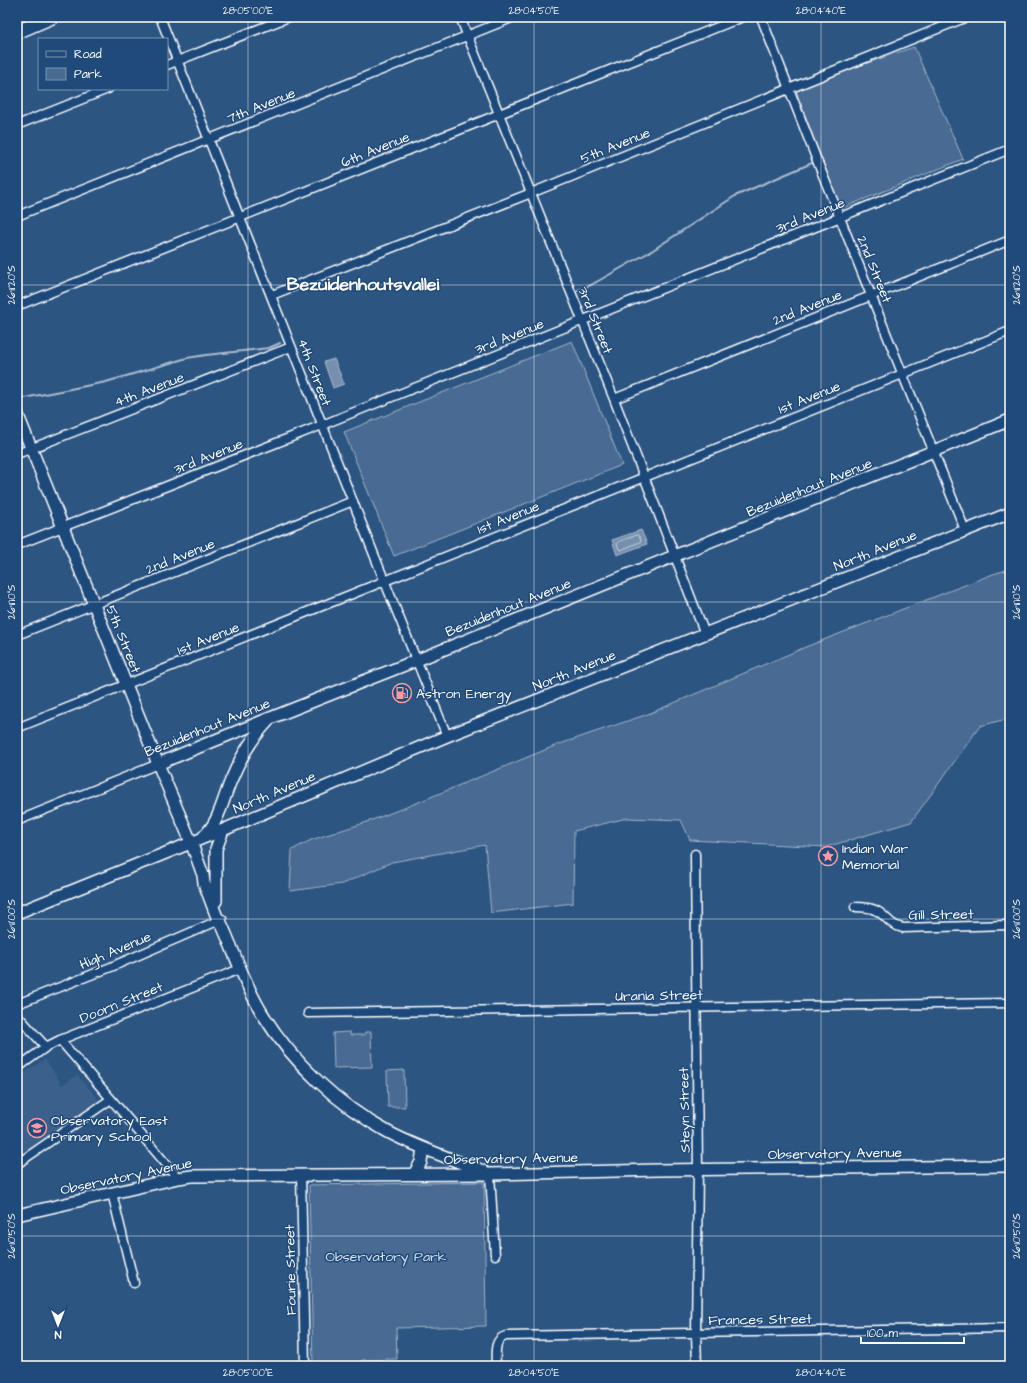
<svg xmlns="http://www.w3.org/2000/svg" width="1027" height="1383" viewBox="0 0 1027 1383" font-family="'Architects Daughter',sans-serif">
	<rect width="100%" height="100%" fill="#2c5582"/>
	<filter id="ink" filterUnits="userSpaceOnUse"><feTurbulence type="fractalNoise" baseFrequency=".025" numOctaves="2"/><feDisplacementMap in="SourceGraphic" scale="8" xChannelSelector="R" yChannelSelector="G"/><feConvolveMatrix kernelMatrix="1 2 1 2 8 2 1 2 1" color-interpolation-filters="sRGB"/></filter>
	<g filter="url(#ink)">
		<path fill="#3b618b" d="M 45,1059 L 62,1085 L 77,1075 L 99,1100 L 17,1157 L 17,1078 Z"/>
		<path fill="#486b92" stroke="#a4b5c8" d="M 914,47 L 963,159 L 840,209 L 795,88 Z
			M 572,341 L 622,465 L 394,556 L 344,432 Z
			M 1010,569 L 1010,718 L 980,726 L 911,822 L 826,847 L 690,840 L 681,820 L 627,818 L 574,831 L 573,903 L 491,913 L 485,845 L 392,862 L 342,884 L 290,891 L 292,850 L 311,840 L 364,823 L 409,806 L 557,745 L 648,714 L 808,646 L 993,574 Z
			M 350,1032 L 350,1035 L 364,1035 L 365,1032 L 371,1032 L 372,1067 L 334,1068 L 333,1033 Z
			M 404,1070 L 405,1107 L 388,1107 L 387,1071 Z
			M 484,1182 L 486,1326 L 396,1328 L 397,1359 L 362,1360 L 362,1366 L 313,1366 L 309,1185 Z"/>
		<path fill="#748fad" stroke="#acbcce" d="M 334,359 L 344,384 L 333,388 L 324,362 Z
			M 641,530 L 647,544 L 617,555 L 612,540 Z"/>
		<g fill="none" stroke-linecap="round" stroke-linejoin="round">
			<path stroke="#c7d2de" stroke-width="1" d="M 638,535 L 641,540 L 640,542 L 621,550 L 619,549 L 617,544 L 618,542 Z"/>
			<path stroke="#acbcce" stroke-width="2" d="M 578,290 L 591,285 L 653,250 L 735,196 L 812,163
				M 19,399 L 106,382 L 187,358 L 206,355 L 269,348 L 280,343"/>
			<defs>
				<path id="street" d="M 160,17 C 256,257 350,497 447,736
					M 460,17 L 614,399 L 705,634
					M 761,17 L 816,158 L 965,530
					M 167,65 L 289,17
					M 17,125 L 108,89
					M 17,216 L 514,17
					M 272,295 L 531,193 L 967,17
					M 17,306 L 743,17
					M 614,399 L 1010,240
					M 17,454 L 291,347
					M 17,545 L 322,425 L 1010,149
					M 17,635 L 353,501
					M 17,728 L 1010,331
					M 17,821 L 158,764
					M 695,854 L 698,1170 L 696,1332 L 697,1366
					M 855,907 C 862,907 869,907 875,910 C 887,915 888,925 903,928 L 1010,925
					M 17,1004 L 111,967 L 222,919
					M 308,1013 L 1010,1003
					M 17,1015 L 46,1047
					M 60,1040 L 111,1099 L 178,1178
					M 17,1068 L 46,1047 L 60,1040 L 240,969
					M 17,1164 L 111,1099
					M 301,1174 L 305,1366
					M 490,1174 L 495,1255
					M 112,1193 L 134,1283
					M 496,1366 C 496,1355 493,1339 506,1336 L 1010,1328"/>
				<path id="secondary" d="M 17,413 L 158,764 L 191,842 L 203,875 L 204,883 L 218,920 L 222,925 C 235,954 245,985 262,1013 C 292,1062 338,1105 388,1132 C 418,1148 452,1159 483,1171
					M 158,764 C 243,728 329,695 415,661 C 613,580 812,502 1010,420
					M 204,836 C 220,821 223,798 232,778 C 241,756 253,737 269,720
					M 216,901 L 216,849 L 223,830
					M 17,913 L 223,830 L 447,736 L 1010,513
					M 414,1174 L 421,1162 L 423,1148
					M 17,1215 L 178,1178 L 192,1176 L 490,1174 L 658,1170 L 1010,1166"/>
				<path id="primary" d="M 17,32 L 52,17"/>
			</defs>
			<use href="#street" stroke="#fff" stroke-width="11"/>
			<use href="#secondary" stroke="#fff" stroke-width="14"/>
			<use href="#primary" stroke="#fff" stroke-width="16"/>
			<use href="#street" stroke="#1f4a7a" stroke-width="8"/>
			<use href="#secondary" stroke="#1f4a7a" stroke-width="11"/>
			<use href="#primary" stroke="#1f4a7a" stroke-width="13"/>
		</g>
	</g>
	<path fill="none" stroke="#fff" stroke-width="1" stroke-opacity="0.45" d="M 248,17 L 248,1366M 534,17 L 534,1366M 821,17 L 821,1366M 17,285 L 1010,285M 17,602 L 1010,602M 17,919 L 1010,919M 17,1236 L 1010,1236"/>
	<defs>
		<symbol id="fuel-ring" viewBox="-11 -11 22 22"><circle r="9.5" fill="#1f4a7a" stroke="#ff9aa2" stroke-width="1.5"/><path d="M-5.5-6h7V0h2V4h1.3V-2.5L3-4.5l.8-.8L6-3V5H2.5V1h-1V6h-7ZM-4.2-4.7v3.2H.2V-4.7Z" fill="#ff9aa2"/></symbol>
		<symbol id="sight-ring" viewBox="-11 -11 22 22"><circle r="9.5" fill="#1f4a7a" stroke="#ff9aa2" stroke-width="1.5"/><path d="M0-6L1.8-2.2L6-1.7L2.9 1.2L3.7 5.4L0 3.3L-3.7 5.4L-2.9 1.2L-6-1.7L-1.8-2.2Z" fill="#ff9aa2"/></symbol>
		<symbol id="school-ring" viewBox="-11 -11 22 22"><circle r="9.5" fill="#1f4a7a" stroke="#ff9aa2" stroke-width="1.5"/><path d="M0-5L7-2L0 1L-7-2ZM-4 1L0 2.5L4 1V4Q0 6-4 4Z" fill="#ff9aa2"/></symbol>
	</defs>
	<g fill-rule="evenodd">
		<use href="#fuel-ring" x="391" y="682" width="22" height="22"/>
		<use href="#sight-ring" x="817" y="845" width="22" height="22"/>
		<use href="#school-ring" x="26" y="1117" width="22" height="22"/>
	</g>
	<g text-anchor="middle" stroke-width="3" stroke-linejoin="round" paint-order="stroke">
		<g font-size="14" fill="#fff" stroke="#1f4a7a">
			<text transform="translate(261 105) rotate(-22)" y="5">7th Avenue</text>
			<text transform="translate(615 145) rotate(-22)" y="5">5th Avenue</text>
			<text transform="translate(375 149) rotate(-22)" y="5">6th Avenue</text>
			<text transform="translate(810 215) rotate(-22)" y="5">3rd Avenue</text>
			<text transform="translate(875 269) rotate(68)" y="5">2nd Street</text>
			<text transform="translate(807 307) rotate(-22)" y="5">2nd Avenue</text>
			<text transform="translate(596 320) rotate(68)" y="5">3rd Street</text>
			<text transform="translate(509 336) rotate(-22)" y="5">3rd Avenue</text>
			<text transform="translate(315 372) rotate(69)" y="5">4th Street</text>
			<text transform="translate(149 389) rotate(-21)" y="5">4th Avenue</text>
			<text transform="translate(809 397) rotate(-22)" y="5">1st Avenue</text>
			<text transform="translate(208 456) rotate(-22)" y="5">3rd Avenue</text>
			<text transform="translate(809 487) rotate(-22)" y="5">Bezuidenhout Avenue</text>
			<text transform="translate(508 517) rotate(-22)" y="5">1st Avenue</text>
			<text transform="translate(875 550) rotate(-22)" y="5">North Avenue</text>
			<text transform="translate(180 556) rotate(-22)" y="5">2nd Avenue</text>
			<text transform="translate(508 607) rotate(-22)" y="5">Bezuidenhout Avenue</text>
			<text transform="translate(208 638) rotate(-22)" y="5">1st Avenue</text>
			<text transform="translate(124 639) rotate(68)" y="5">5th Street</text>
			<text transform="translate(574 670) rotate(-22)" y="5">North Avenue</text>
			<text transform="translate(207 727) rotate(-22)" y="5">Bezuidenhout Avenue</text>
			<text transform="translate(274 792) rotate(-23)" y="5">North Avenue</text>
			<text transform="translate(941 914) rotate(-1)" y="5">Gill Street</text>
			<text transform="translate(115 950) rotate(-23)" y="5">High Avenue</text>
			<text transform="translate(659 995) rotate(-1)" y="5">Urania Street</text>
			<text transform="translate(121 1002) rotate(-22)" y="5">Doorn Street</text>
			<text transform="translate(684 1110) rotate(-91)" y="5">Steyn Street</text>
			<text transform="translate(835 1153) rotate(-1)" y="5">Observatory Avenue</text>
			<text transform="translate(511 1158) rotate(-1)" y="5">Observatory Avenue</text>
			<text transform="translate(126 1176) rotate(-12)" y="5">Observatory Avenue</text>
			<text transform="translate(290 1270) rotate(-91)" y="5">Fourie Street</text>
			<text transform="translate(760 1319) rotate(-1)" y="5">Frances Street</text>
		</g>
		<g font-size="14" fill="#fff" stroke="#1f4a7a" text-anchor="start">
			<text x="416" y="698">Astron Energy</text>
			<text x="842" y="853">Indian War<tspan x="842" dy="16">Memorial</tspan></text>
			<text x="51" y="1125">Observatory East<tspan x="51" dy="16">Primary School</tspan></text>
		</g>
		<g font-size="14" fill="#dae1e9" stroke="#1f4a7a">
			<text x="386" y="1261">Observatory Park</text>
		</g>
		<g font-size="18" font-weight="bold" fill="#fff" stroke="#1f4a7a">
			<text x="363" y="290">Bezuidenhoutsvallei</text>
		</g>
	</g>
	<rect width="1027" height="1383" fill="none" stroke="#1f4a7a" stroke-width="44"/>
	<rect x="38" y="38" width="130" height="52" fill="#1f4a7a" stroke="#7992af"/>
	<rect x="46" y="51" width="20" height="6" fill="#1f4a7a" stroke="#7992af"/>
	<text x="74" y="58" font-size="12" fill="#ffffff">Road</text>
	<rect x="46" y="68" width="20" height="12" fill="#486b92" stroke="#7992af"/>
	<text x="74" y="78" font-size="12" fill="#ffffff">Park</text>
	<g transform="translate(58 1325) rotate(180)" stroke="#1f4a7a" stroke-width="3" paint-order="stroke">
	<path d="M0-3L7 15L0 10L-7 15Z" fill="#ffffff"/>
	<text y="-6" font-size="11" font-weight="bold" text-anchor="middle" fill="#ffffff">N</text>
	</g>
	<path d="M861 1337v6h103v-6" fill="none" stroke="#ffffff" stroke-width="2"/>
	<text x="867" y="1337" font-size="12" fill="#ffffff" stroke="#1f4a7a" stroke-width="3" paint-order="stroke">100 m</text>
	<rect x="22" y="22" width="983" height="1339" fill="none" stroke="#fff" stroke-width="1.5"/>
	<g font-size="10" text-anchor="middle" fill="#fff">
		<text x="248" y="14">28°05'00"E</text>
		<text x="534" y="14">28°04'50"E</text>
		<text x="821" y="14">28°04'40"E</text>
		<text transform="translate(1016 285) rotate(-90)" y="4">26°11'20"S</text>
		<text transform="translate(11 285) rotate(-90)" y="4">26°11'20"S</text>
		<text transform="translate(1016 602) rotate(-90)" y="4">26°11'10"S</text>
		<text transform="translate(11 602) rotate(-90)" y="4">26°11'10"S</text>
		<text transform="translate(1016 919) rotate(-90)" y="4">26°11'00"S</text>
		<text transform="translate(11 919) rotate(-90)" y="4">26°11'00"S</text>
		<text transform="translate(1016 1236) rotate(-90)" y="4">26°10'50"S</text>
		<text transform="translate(11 1236) rotate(-90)" y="4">26°10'50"S</text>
		<text x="248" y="1376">28°05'00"E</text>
		<text x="534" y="1376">28°04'50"E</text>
		<text x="821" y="1376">28°04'40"E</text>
	</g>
</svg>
